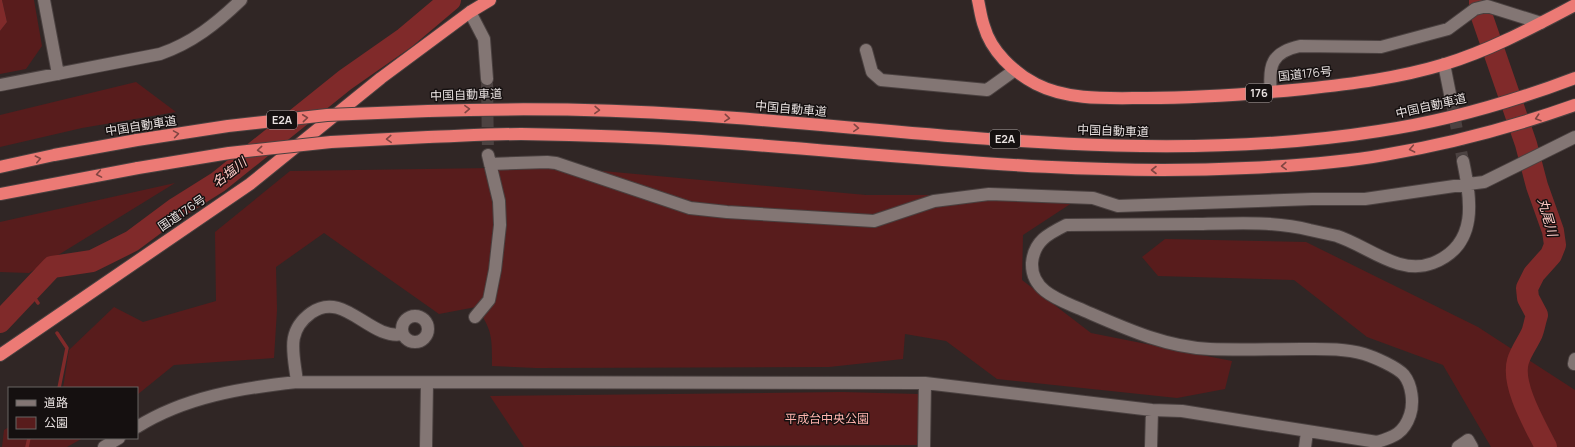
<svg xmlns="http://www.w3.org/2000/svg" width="1575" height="447" viewBox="0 0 1575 447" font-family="Manrope,'Noto Sans JP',sans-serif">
	<rect width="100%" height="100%" fill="#302625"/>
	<path fill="#581c1c" d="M 2,0 L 34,0 L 42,46 L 26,69 L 0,74 L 0,31 L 7,22 Z
		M 136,82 L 176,112 L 82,128 L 0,147 L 0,115 Z
		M 559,167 L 866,195 L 1084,195 L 1023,235 L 1022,280 L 1091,333 L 1232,361 L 1225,389 L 1177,398 L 997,379 L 946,341 L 905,334 L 903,359 L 829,367 L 536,368 L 492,366 C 492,339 493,330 476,307 L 439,314 L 324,233 L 276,267 L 277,310 L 274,358 L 174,365 L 137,395 L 137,388 L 63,388 L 69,350 L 114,307 L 143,322 L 216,301 L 215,232 L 290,171 Z
		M 175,183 L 29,273 L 0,272 L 0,222 Z
		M 1165,239 L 1306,242 L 1478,327 L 1575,390 L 1575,447 L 1491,447 L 1443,365 L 1367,337 L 1294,280 L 1158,276 L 1142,257 Z
		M 842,392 L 918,394 L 918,445 L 524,447 L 490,396 Z
		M 9,427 L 9,438 L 83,438 L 67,447 L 2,447 L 4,430 Z"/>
	<path fill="#802a2a" d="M 0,0 L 2,0 L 7,22 L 0,31 Z"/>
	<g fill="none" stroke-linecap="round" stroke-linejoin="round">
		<path stroke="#802a2a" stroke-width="3.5" d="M 29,290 L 38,303
			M 57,333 L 67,348 L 59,388
			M 27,447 L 29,438"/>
		<path stroke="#802a2a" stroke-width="22" d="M 1480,0 L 1480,11 L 1526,144 L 1537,186 L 1553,231 L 1555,245 L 1551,255 L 1534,274 L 1527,288 L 1528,298 L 1537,315 C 1535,321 1534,328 1532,333 C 1528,342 1521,351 1518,361 C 1511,385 1535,425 1546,447
			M 0,322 L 52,267 L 92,261 L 132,241 L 175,209 L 218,182 L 345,80 L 405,38 L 450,0"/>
		<path stroke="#4c4241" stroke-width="12" stroke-dasharray="12 6" stroke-linecap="butt" d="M 487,79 L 488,155
			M 1451,99 L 1463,161"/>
		<defs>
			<path id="minor" d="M 44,0 L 58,74
				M 470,12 L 484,39 L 487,79
				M 866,50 L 872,72 L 881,80 L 987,90 L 1015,70
				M 1444,64 L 1451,99
				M 0,85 L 160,54 C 192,43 216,24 241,0
				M 1271,92 C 1268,65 1272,52 1300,46 L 1381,47 L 1448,29 L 1475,9 L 1487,6 L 1541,23
				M 490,164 L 547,162 L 556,163 L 690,208 L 727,212 L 874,221 L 934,201 L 989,194 L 1093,198 L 1118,206 L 1312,199 L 1365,199 L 1468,184 L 1484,182 L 1575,137
				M402 329a13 13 0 1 1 26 0a13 13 0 1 1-26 0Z
				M 475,317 L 489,300 L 495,270 L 500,225 L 499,201 L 488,155
				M 1574,364 L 1575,359
				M 297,382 C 294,354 285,332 311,313 C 344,289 370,341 403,334
				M 137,427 C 185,397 241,388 297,382 L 925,383 L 1152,410 L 1182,411 L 1377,442 C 1394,437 1404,433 1410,415 C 1414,403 1412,385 1404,375 C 1397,367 1374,357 1364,354 C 1343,348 1322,349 1301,349 C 1270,349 1240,350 1210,349 C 1163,347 1120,326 1078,308 C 1057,299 1031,290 1032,263 C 1034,241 1048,234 1066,225 C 1110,225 1155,224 1199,224 C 1236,223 1274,221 1310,230 C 1319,232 1328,234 1337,236 C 1368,246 1399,276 1433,263 C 1479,245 1471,199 1463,161
				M 104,447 L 119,438
				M 426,447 L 427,383
				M 924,447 L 925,383
				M 1151,447 L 1152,410
				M 1305,447 L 1307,432
				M 1458,447 L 1468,440 L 1472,447"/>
			<path id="highway" d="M 978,0 C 980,9 981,18 984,26 C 991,51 1013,72 1036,84 C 1069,101 1111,98 1147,98 C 1200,98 1252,94 1304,89 C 1351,84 1399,78 1445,64 C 1491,50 1533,27 1575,5
				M 428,111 C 517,108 606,109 695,115 C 922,130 1152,167 1379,131 C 1446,121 1512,102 1575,78
				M 428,137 C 459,136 490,134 521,134 C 581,135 641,137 701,141 C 882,153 1064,177 1246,168 C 1292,166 1339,163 1384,155 C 1449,144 1513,127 1575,105
				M 0,167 L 54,155 L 137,140
				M 0,194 L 138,168
				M 0,355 L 250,184 L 381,78 L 470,12 L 490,0"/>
		</defs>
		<use href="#minor" stroke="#4a4140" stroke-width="14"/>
		<use href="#highway" stroke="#4a4140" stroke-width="14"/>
		<use href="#minor" stroke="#837674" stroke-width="12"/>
		<use href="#highway" stroke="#ec7a75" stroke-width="12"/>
		<defs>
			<path id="highway-bridge" d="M 137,140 L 228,126 L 327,115 L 428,111
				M 138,168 L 229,153 L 331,142 L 428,137"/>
		</defs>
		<use href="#highway-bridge" stroke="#4a4140" stroke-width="14" stroke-linecap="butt"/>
		<use href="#highway-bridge" stroke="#ec7a75" stroke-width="12"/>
	</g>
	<defs><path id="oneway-chevron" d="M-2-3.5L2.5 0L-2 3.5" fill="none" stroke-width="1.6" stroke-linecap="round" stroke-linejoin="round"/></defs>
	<g stroke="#804542">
		<use href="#oneway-chevron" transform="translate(467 109) rotate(-2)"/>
		<use href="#oneway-chevron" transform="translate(597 110) rotate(2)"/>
		<use href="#oneway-chevron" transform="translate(305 118) rotate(-6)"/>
		<use href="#oneway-chevron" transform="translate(727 118) rotate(5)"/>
		<use href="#oneway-chevron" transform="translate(1538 118) rotate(162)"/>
		<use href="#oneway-chevron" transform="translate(856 128) rotate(4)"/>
		<use href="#oneway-chevron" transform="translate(176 134) rotate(-9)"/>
		<use href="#oneway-chevron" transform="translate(389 139) rotate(177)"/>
		<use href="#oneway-chevron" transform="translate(1412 149) rotate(169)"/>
		<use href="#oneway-chevron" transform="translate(260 150) rotate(174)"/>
		<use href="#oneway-chevron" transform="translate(38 159) rotate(-13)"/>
		<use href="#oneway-chevron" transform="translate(1284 166) rotate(177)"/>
		<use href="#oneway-chevron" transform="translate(1154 170) rotate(-180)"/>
		<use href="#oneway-chevron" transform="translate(99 174) rotate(170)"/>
	</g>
	<g text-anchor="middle" stroke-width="3" stroke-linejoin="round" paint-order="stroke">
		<g fill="#151010" stroke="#a9a2a2" stroke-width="1">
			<rect x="1246" y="84" width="26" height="18" rx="3"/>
			<rect x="267" y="111" width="30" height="18" rx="3"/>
			<rect x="990" y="130" width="30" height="18" rx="3"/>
		</g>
		<g font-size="11" font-weight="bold" fill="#e8e1e0">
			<text x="1259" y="97">176</text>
			<text x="282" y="124">E2A</text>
			<text x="1005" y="143">E2A</text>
		</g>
		<g font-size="12" fill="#e8e1e0" stroke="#151010">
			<text transform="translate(1305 74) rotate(-6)" y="4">国道176号</text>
			<text transform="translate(466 95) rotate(-2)" y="4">中国自動車道</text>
			<text transform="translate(1431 106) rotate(-13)" y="4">中国自動車道</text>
			<text transform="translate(791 109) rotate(5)" y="4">中国自動車道</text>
			<text transform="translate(141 126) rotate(-9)" y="4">中国自動車道</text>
			<text transform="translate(1113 131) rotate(2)" y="4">中国自動車道</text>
			<text transform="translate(182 213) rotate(-34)" y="4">国道176号</text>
		</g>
		<g font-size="12" fill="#feb3ad" stroke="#151010">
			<text x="827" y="423">平成台中央公園</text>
		</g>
		<g font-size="13" font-style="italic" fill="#ffcbc7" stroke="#151010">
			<text transform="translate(229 172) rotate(-38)" y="5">名塩川</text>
			<text transform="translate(1548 217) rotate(74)" y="5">丸尾川</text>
		</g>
	</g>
	<rect x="8" y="387" width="130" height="52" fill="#151010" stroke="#696463"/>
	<rect x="16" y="400" width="20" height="6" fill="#837674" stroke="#696463"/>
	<text x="44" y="407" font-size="12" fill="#e8e1e0">道路</text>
	<rect x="16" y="417" width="20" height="12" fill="#581c1c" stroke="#696463"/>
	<text x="44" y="427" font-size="12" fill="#e8e1e0">公園</text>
</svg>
